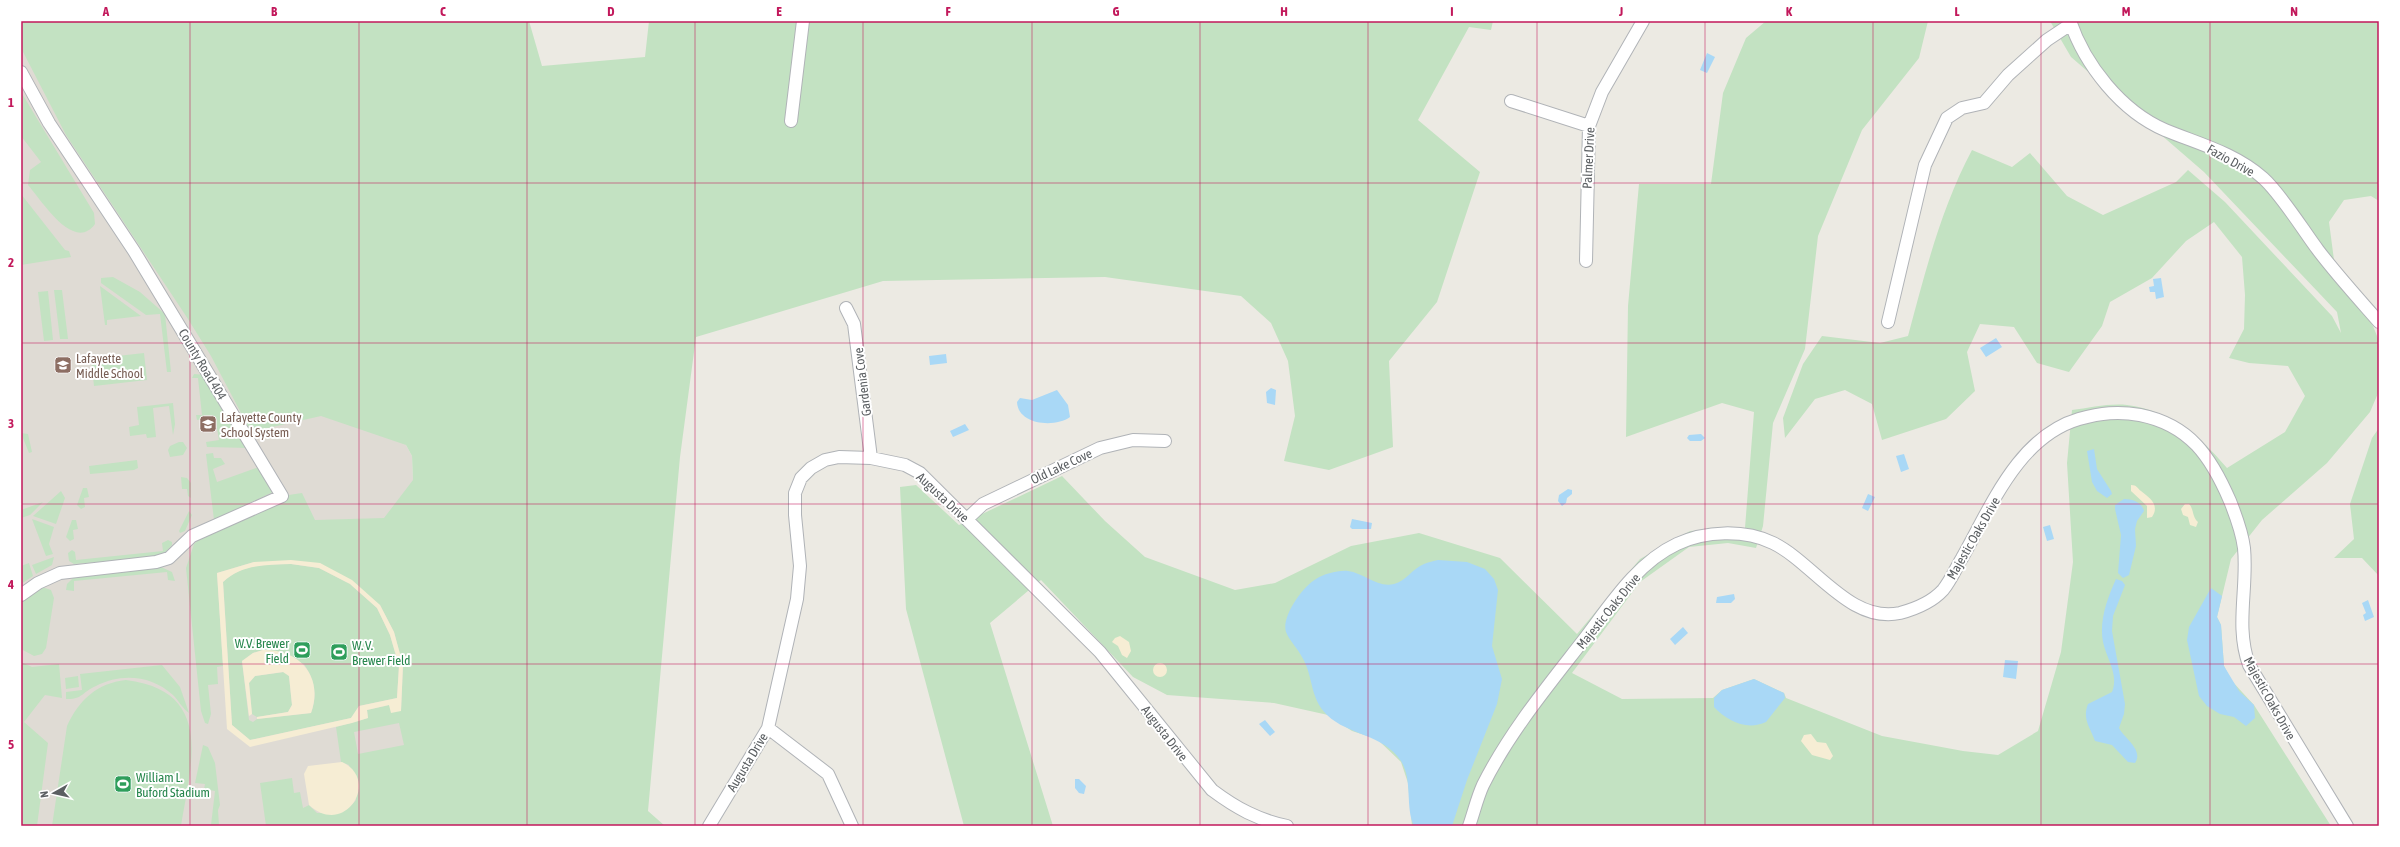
<svg xmlns="http://www.w3.org/2000/svg" width="2400" height="847" viewBox="0 0 2400 847" font-family="'Asap Condensed',sans-serif">
	<rect width="100%" height="100%" fill="#eceae3"/>
	<path fill="#dfdbd4" d="M 24,21 L 45,21 L 383,403 L 412,456 L 423,717 L 457,826 L 21,826 L 21,23 Z"/>
	<path fill="#c3e2c2" fill-rule="evenodd" d="M 24,21 L 529,21 L 542,66 L 645,57 L 649,21 L 1493,21 L 1491,30 L 1469,27 L 1418,120 L 1480,172 L 1437,302 L 1389,361 L 1393,447 L 1329,470 L 1284,461 L 1295,416 L 1288,361 L 1271,323 L 1241,296 L 1105,277 L 883,281 L 696,337 L 680,457 L 648,811 L 665,826 L 266,826 L 260,783 L 292,778 L 294,793 L 300,792 L 303,808 L 309,805 L 317,813 C 337,813 343,816 356,800 L 349,765 L 341,762 L 336,727 L 368,718 L 367,710 L 389,705 L 401,711 L 403,665 L 394,632 L 380,605 L 320,563 L 254,562 L 217,573 L 223,666 L 217,667 L 218,684 L 208,685 L 211,714 L 208,724 L 205,723 L 201,711 L 186,568 L 194,544 L 211,527 L 282,496 L 302,493 L 315,520 L 384,518 L 413,480 L 412,456 L 406,445 L 321,416 L 251,432 L 211,356 L 188,319 L 66,135 L 21,48 L 21,23 ZM 399,723 L 404,745 L 358,754 L 354,732 Z
		M 1766,21 L 1928,21 L 1919,58 L 1862,130 L 1818,236 L 1805,349 L 1773,423 L 1763,526 L 1756,548 L 1728,543 L 1689,547 L 1640,582 L 1572,673 L 1622,699 L 1713,698 L 1722,690 L 1754,679 L 1784,693 L 1786,698 L 1882,736 L 1963,751 L 1998,755 L 2038,731 L 2061,652 L 2073,562 L 2067,463 L 2072,410 C 2089,408 2110,403 2127,405 C 2171,411 2199,435 2227,468 L 2285,432 L 2305,396 L 2288,366 L 2249,363 L 2229,358 L 2244,329 L 2245,295 L 2242,257 L 2214,222 L 2186,241 L 2152,278 L 2110,302 L 2102,326 L 2069,372 L 2037,363 L 2014,327 L 1980,324 L 1967,352 L 1975,391 L 1946,419 L 1882,440 L 1872,404 L 1845,390 L 1815,399 L 1785,438 L 1783,418 L 1803,364 L 1822,336 L 1880,343 L 1908,336 C 1925,273 1941,208 1972,150 L 2012,167 L 2030,153 L 2067,196 L 2103,215 L 2176,182 L 2188,170 L 2225,202 L 2332,316 L 2341,333 L 2337,312 L 2204,172 L 2071,57 L 2050,21 L 2379,21 L 2379,201 L 2371,196 L 2344,200 L 2329,222 L 2334,260 L 2373,326 L 2379,341 L 2379,391 L 2370,412 L 2327,463 L 2262,520 L 2231,559 L 2217,617 L 2221,625 L 2224,666 L 2231,680 L 2254,705 L 2331,826 L 1412,826 L 1408,783 L 1401,762 L 1377,739 L 1352,731 L 1328,715 L 1274,703 L 1167,695 L 1133,677 L 1041,580 L 990,623 L 1053,826 L 964,826 L 906,609 L 900,487 L 916,485 L 959,525 L 1062,476 L 1105,521 L 1145,557 L 1235,590 L 1275,583 L 1351,546 L 1419,533 L 1500,558 L 1577,634 L 1640,559 L 1690,531 L 1745,528 L 1754,412 L 1722,403 L 1626,437 L 1628,306 L 1639,184 L 1711,184 L 1723,93 L 1746,38 Z
		M 21,92 L 94,213 L 95,224 C 74,253 42,201 28,185 L 30,170 L 41,162 L 21,136 Z
		M 21,194 L 65,250 L 69,251 L 71,257 L 21,265 Z
		M 113,277 L 140,292 L 165,314 L 171,372 L 167,372 L 160,314 L 146,315 L 101,283 L 101,278 Z
		M 100,286 L 141,316 L 107,320 L 107,325 L 105,325 Z
		M 54,290 L 62,290 L 68,339 L 60,339 Z
		M 48,291 L 53,340 L 44,341 L 38,292 Z
		M 144,353 L 147,380 L 94,386 L 91,359 Z
		M 194,374 L 206,375 L 249,448 L 207,447 L 206,442 L 219,440 L 215,417 L 197,420 L 196,415 L 202,415 L 198,378 L 192,378 Z
		M 173,403 L 175,424 L 173,435 L 169,406 L 153,408 L 156,437 L 147,438 L 146,434 L 130,436 L 129,427 L 139,425 L 137,407 Z
		M 2379,428 L 2379,576 L 2362,558 L 2334,558 L 2354,539 L 2350,504 L 2372,438 Z
		M 21,433 L 28,434 L 32,452 L 29,453 Z
		M 179,442 L 183,442 L 187,448 L 183,455 L 170,457 L 168,450 L 170,446 Z
		M 213,453 L 214,458 L 221,458 L 225,464 L 213,469 L 217,482 L 259,467 L 273,492 L 214,520 L 206,454 Z
		M 137,460 L 138,468 L 134,470 L 90,474 L 89,466 Z
		M 181,477 L 187,478 L 191,483 L 191,498 L 188,496 L 187,489 L 182,489 Z
		M 83,488 L 87,488 L 89,497 L 84,498 L 85,507 L 81,509 L 77,505 Z
		M 61,491 L 65,498 L 56,524 L 33,516 Z
		M 43,502 L 30,515 L 21,518 L 21,510 Z
		M 189,511 L 192,515 L 185,531 L 180,533 L 179,531 Z
		M 32,519 L 54,527 L 49,544 L 53,554 L 46,556 Z
		M 72,520 L 76,520 L 78,529 L 73,530 L 74,539 L 70,541 L 66,537 Z
		M 168,540 L 172,542 L 172,545 L 161,557 L 74,564 L 69,561 L 68,553 L 72,550 L 75,552 L 76,560 L 163,551 L 162,543 Z
		M 54,557 L 52,565 L 36,574 L 32,565 Z
		M 29,563 L 33,576 L 21,584 L 21,566 Z
		M 291,564 L 319,568 L 350,584 L 377,608 L 390,635 L 399,666 L 397,698 L 359,706 L 351,718 L 250,740 L 232,725 L 223,582 C 244,563 265,565 291,564 ZM 263,650 L 304,664 C 314,679 318,695 311,713 L 257,719 L 253,722 L 249,720 L 242,661 L 253,653 Z
		M 161,567 L 172,572 L 175,581 L 168,580 L 167,572 L 74,581 L 74,591 L 66,590 L 67,584 L 75,576 Z
		M 42,587 L 51,590 L 54,598 L 46,648 L 42,654 L 34,656 L 21,649 L 21,601 Z
		M 21,662 L 32,667 L 59,664 L 62,698 L 45,695 L 24,722 L 48,743 L 37,826 L 21,826 Z
		M 162,665 L 180,687 L 189,713 C 183,709 178,700 173,695 C 151,675 121,673 96,686 C 82,692 82,700 66,699 L 66,692 L 82,690 L 80,674 Z
		M 284,672 L 289,676 L 292,705 L 288,712 L 257,717 L 252,714 L 249,683 L 255,676 Z
		M 78,676 L 79,687 L 66,689 L 65,678 Z
		M 126,680 C 215,691 191,764 181,826 L 52,826 L 67,726 C 79,700 97,683 126,680 Z
		M 203,745 L 208,747 L 215,763 L 220,805 L 218,810 L 219,826 L 211,825 L 215,791 L 204,789 L 205,784 L 195,783 Z"/>
	<path fill="#f6edd4" fill-rule="evenodd" d="M 2131,485 C 2137,485 2137,488 2141,491 C 2150,498 2160,505 2152,517 L 2147,518 L 2147,506 L 2131,491 Z
		M 2185,504 L 2189,504 C 2194,509 2192,517 2198,522 L 2196,527 L 2190,525 L 2188,517 L 2183,515 L 2181,509 Z
		M 291,560 L 320,563 L 352,580 L 380,605 L 394,632 L 403,665 L 401,711 L 391,713 L 389,705 L 367,710 L 368,718 L 352,723 L 250,747 L 227,729 L 217,573 L 254,562 ZM 291,564 L 319,568 L 350,584 L 377,608 L 390,635 L 399,666 L 397,698 L 359,706 L 351,718 L 250,740 L 232,725 L 223,582 C 242,564 266,565 291,564 Z
		M 1120,636 L 1129,642 L 1131,651 L 1127,658 L 1122,655 L 1118,646 L 1112,642 L 1115,638 Z
		M 263,650 C 300,649 324,677 311,713 L 257,719 L 257,717 L 288,712 L 292,705 L 289,676 L 283,672 L 255,676 L 249,683 L 252,714 L 249,716 L 242,661 L 253,653 Z
		M1153 670a7 7 0 1 1 14 0a7 7 0 1 1-14 0Z
		M 1811,734 L 1817,742 L 1826,743 L 1833,756 L 1830,760 L 1812,755 L 1801,741 L 1804,735 Z
		M 342,762 C 381,780 345,838 309,805 L 304,774 L 308,766 Z"/>
	<path fill="#a9d8f6" d="M 1707,53 L 1715,57 L 1707,73 L 1700,70 Z
		M 2161,278 L 2164,297 L 2156,299 L 2155,292 L 2150,292 L 2149,287 L 2154,286 L 2153,279 Z
		M 1996,338 L 2002,347 L 1986,357 L 1980,348 Z
		M 946,354 L 947,363 L 930,365 L 929,356 Z
		M 1271,388 L 1276,390 L 1275,405 L 1267,403 L 1266,392 Z
		M 1057,390 L 1068,405 L 1070,417 C 1055,428 1018,425 1017,402 L 1020,398 L 1032,400 Z
		M 965,424 L 969,430 L 953,437 L 950,431 Z
		M 1701,434 L 1705,438 L 1701,441 L 1690,441 L 1687,438 L 1689,435 Z
		M 2094,449 L 2097,469 L 2111,491 L 2112,494 L 2107,498 L 2097,491 L 2092,482 L 2087,451 Z
		M 1904,454 L 1909,469 L 1901,472 L 1896,456 Z
		M 1568,489 L 1572,490 L 1572,494 L 1567,498 L 1566,503 L 1562,506 L 1558,501 L 1559,495 Z
		M 1868,494 L 1875,497 L 1868,511 L 1862,508 Z
		M 2124,499 C 2132,499 2142,502 2144,511 L 2137,521 L 2135,529 L 2136,546 L 2129,575 L 2123,578 L 2118,573 L 2121,535 L 2115,509 L 2115,505 Z
		M 1352,519 L 1372,523 L 1371,529 L 1352,529 L 1350,527 Z
		M 2050,525 L 2054,539 L 2047,541 L 2043,527 Z
		M 1438,560 L 1467,562 L 1485,569 L 1494,579 L 1498,590 L 1492,646 L 1502,679 L 1497,704 L 1467,780 L 1452,826 L 1414,826 C 1405,807 1413,780 1401,761 C 1382,733 1349,736 1327,715 C 1309,697 1314,677 1302,657 C 1298,649 1289,640 1286,632 C 1281,617 1303,586 1316,579 C 1324,574 1338,570 1348,571 C 1364,573 1377,588 1394,584 C 1406,581 1413,568 1424,564 C 1428,562 1434,561 1438,560 Z
		M 2116,579 L 2122,581 L 2125,585 L 2113,616 L 2112,631 L 2125,704 L 2124,714 L 2119,728 C 2124,738 2144,750 2135,763 L 2128,762 L 2112,745 L 2095,741 C 2090,727 2082,719 2088,704 L 2112,692 C 2119,674 2107,660 2103,642 C 2099,621 2107,599 2116,579 Z
		M 2211,588 L 2222,596 L 2217,617 L 2221,625 L 2224,666 L 2239,691 L 2254,705 L 2255,718 L 2246,726 L 2234,717 L 2220,714 L 2207,706 L 2199,696 L 2187,640 L 2189,627 Z
		M 1734,594 L 1735,599 L 1731,603 L 1716,603 L 1717,597 Z
		M 2368,600 L 2374,617 L 2365,621 L 2363,615 L 2366,613 L 2362,603 Z
		M 1683,627 L 1688,633 L 1675,645 L 1670,639 Z
		M 2005,660 L 2018,661 L 2016,679 L 2003,677 Z
		M 1754,679 L 1784,693 L 1785,698 L 1766,722 C 1747,731 1727,721 1714,707 L 1714,698 L 1722,690 Z
		M 1265,720 L 1275,732 L 1270,736 L 1259,724 Z
		M 1075,779 L 1079,779 L 1086,786 L 1084,794 L 1079,793 L 1075,788 Z"/>
	<g fill="none" stroke-linecap="round" stroke-linejoin="round">
		<defs>
			<path id="minor" d="M 2070,21 C 2085,65 2121,111 2165,130 C 2199,144 2235,153 2263,178 C 2281,194 2303,230 2318,250 C 2337,275 2358,298 2379,322
				M 21,72 L 49,123 L 134,251 L 282,496 L 192,536 L 169,558 L 156,562 L 60,573 L 38,583 L 21,595
				M 1511,101 L 1589,126
				M 791,121 L 803,21
				M 1586,261 L 1589,126 L 1602,92 L 1643,21
				M 846,308 L 854,324 L 871,458
				M 1888,322 L 1925,165 L 1947,118 L 1962,108 L 1984,103 L 2008,75 L 2047,40 L 2071,24
				M 967,519 L 983,504 L 1100,448 L 1133,440 L 1165,441
				M 768,728 L 828,774 L 852,826
				M 709,826 L 768,728 L 797,599 L 800,566 L 795,515 L 795,493 L 801,478 L 811,468 L 825,460 L 839,457 L 871,458 L 905,465 L 920,473 L 1100,652 L 1212,790 C 1236,808 1258,820 1287,826
				M 1469,826 C 1474,812 1477,798 1483,785 C 1509,733 1547,687 1582,642 C 1609,607 1636,563 1677,544 C 1705,531 1744,529 1773,543 C 1814,563 1850,624 1900,613 C 1915,609 1932,602 1943,590 C 1951,580 1956,568 1962,558 C 1991,507 2018,437 2079,419 C 2101,413 2118,411 2140,415 C 2190,425 2211,457 2230,501 C 2236,516 2242,532 2244,548 C 2248,588 2235,626 2249,665 L 2347,826"/>
		</defs>
		<use href="#minor" stroke="#b0b3b7" stroke-width="14"/>
		<use href="#minor" stroke="#fff" stroke-width="12"/>
	</g>
	<path fill="none" stroke="#c2185b" stroke-width="1" stroke-opacity="0.55" d="M 190,21 L 190,826M 359,21 L 359,826M 527,21 L 527,826M 695,21 L 695,826M 863,21 L 863,826M 1032,21 L 1032,826M 1200,21 L 1200,826M 1368,21 L 1368,826M 1537,21 L 1537,826M 1705,21 L 1705,826M 1873,21 L 1873,826M 2041,21 L 2041,826M 2210,21 L 2210,826M 21,183 L 2379,183M 21,343 L 2379,343M 21,504 L 2379,504M 21,664 L 2379,664"/>
	<defs>
		<symbol id="school-square" viewBox="-11 -11 22 22"><rect x="-9" y="-9" width="18" height="18" rx="4" fill="#8d6e63" stroke="#fff"/><path d="M0-5L7-2L0 1L-7-2ZM-4 1L0 2.5L4 1V4Q0 6-4 4Z" fill="#fff"/></symbol>
		<symbol id="stadium-square" viewBox="-11 -11 22 22"><rect x="-9" y="-9" width="18" height="18" rx="4" fill="#2e9e5b" stroke="#fff"/><path d="M0-5a6.5 5 0 1 0 0 10a6.5 5 0 1 0 0-10ZM-3.5-1.8h7v3.6h-7Z" fill="#fff"/></symbol>
	</defs>
	<g fill-rule="evenodd">
		<use href="#school-square" x="53" y="355" width="20" height="20"/>
		<use href="#school-square" x="198" y="414" width="20" height="20"/>
		<use href="#stadium-square" x="292" y="640" width="20" height="20"/>
		<use href="#stadium-square" x="329" y="642" width="20" height="20"/>
		<use href="#stadium-square" x="113" y="774" width="20" height="20"/>
	</g>
	<g text-anchor="middle" stroke-width="4" stroke-linejoin="round" paint-order="stroke">
		<g font-size="13" fill="#5b5f62" stroke="#fff">
			<text transform="translate(1588 158) rotate(-87)" y="5">Palmer Drive</text>
			<text transform="translate(2231 160) rotate(29)" y="5">Fazio Drive</text>
			<text transform="translate(203 364) rotate(59)" y="5">County Road 404</text>
			<text transform="translate(862 382) rotate(-97)" y="5">Gardenia Cove</text>
			<text transform="translate(1061 466) rotate(-25)" y="5">Old Lake Cove</text>
			<text transform="translate(943 497) rotate(43)" y="5">Augusta Drive</text>
			<text transform="translate(1973 538) rotate(-60)" y="5">Majestic Oaks Drive</text>
			<text transform="translate(1608 611) rotate(-51)" y="5">Majestic Oaks Drive</text>
			<text transform="translate(2270 698) rotate(61)" y="5">Majestic Oaks Drive</text>
			<text transform="translate(1165 733) rotate(52)" y="5">Augusta Drive</text>
			<text transform="translate(747 762) rotate(-59)" y="5">Augusta Drive</text>
		</g>
		<g font-size="13" fill="#785e54" stroke="#fff" text-anchor="start">
			<text x="76" y="363">Lafayette<tspan x="76" dy="15">Middle School</tspan></text>
			<text x="221" y="422">Lafayette County<tspan x="221" dy="15">School System</tspan></text>
		</g>
		<g font-size="13" fill="#27864d" stroke="#fff" text-anchor="start">
			<text x="289" y="648" text-anchor="end">W.V. Brewer<tspan x="289" dy="15">Field</tspan></text>
			<text x="352" y="650">W. V.<tspan x="352" dy="15">Brewer Field</tspan></text>
			<text x="136" y="782">William L.<tspan x="136" dy="15">Buford Stadium</tspan></text>
		</g>
	</g>
	<rect width="2400" height="847" fill="none" stroke="#ffffff" stroke-width="44"/>
	<g transform="translate(54 793) rotate(262)" stroke="#ffffff" stroke-width="3" paint-order="stroke">
	<path d="M0-3L7 15L0 10L-7 15Z" fill="#5b5f62"/>
	<text y="-6" font-size="11" font-weight="bold" text-anchor="middle" fill="#5b5f62">N</text>
	</g>
	<rect x="22" y="22" width="2356" height="803" fill="none" stroke="#c2185b" stroke-width="1.5"/>
	<g font-size="13" text-anchor="middle" font-weight="bold" fill="#c2185b">
		<text x="106" y="16">A</text>
		<text x="274" y="16">B</text>
		<text x="443" y="16">C</text>
		<text x="611" y="16">D</text>
		<text x="779" y="16">E</text>
		<text x="948" y="16">F</text>
		<text x="1116" y="16">G</text>
		<text x="1284" y="16">H</text>
		<text x="1452" y="16">I</text>
		<text x="1621" y="16">J</text>
		<text x="1789" y="16">K</text>
		<text x="1957" y="16">L</text>
		<text x="2126" y="16">M</text>
		<text x="2294" y="16">N</text>
		<text x="11" y="107">1</text>
		<text x="11" y="267">2</text>
		<text x="11" y="428">3</text>
		<text x="11" y="589">4</text>
		<text x="11" y="749">5</text>
	</g>
</svg>
